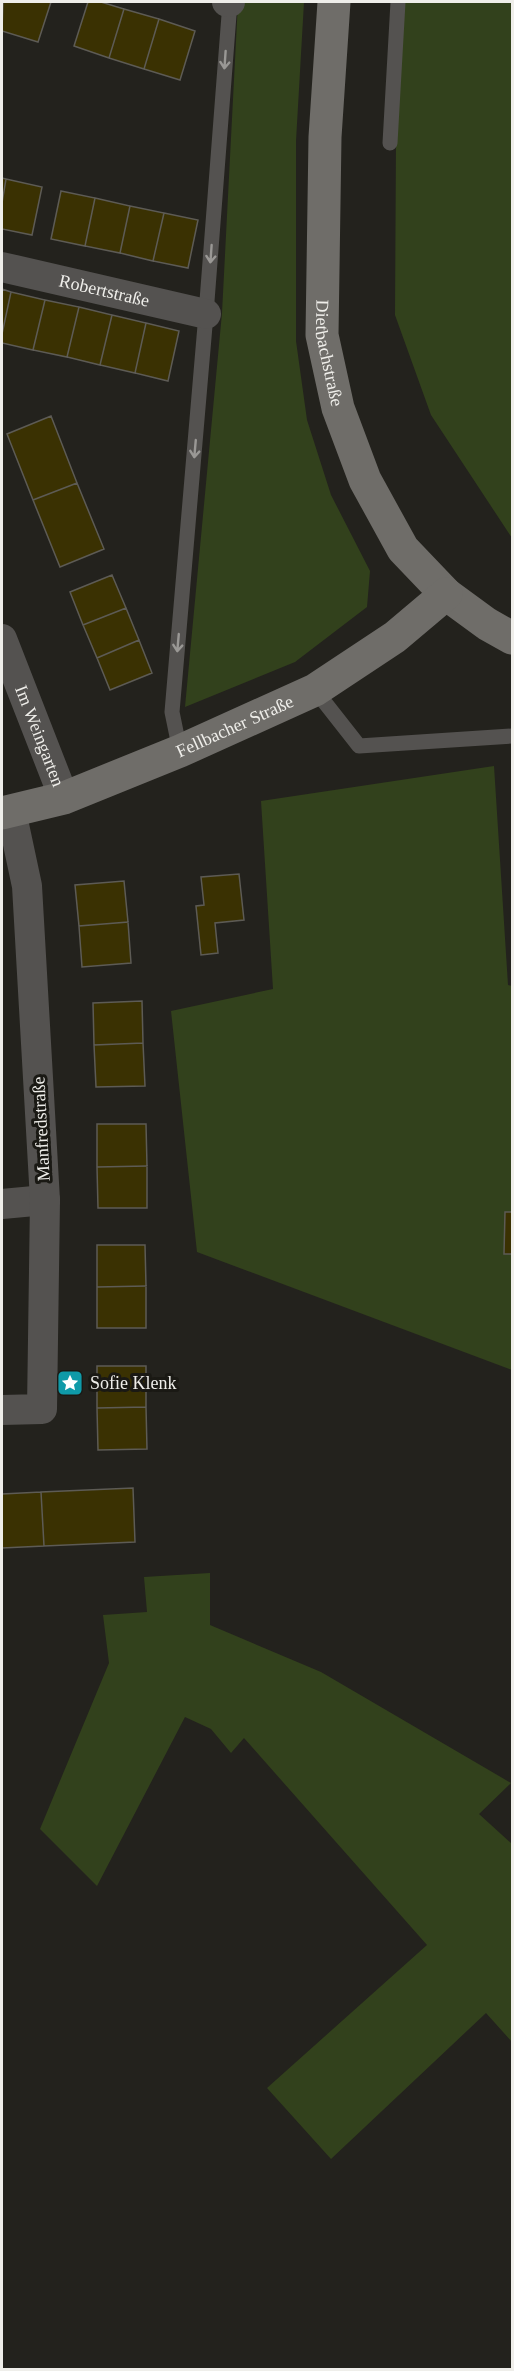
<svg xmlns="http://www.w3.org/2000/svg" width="514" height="2371" viewBox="0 0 514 2371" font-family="Georgia,serif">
	<rect width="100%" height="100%" fill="#23221d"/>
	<path fill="#32411c" d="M 238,2 L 304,2 L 296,141 L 296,341 L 307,420 L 331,495 L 370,571 L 367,607 L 295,662 L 185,707 L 222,313 Z
		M 404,2 L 512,2 L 512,538 L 431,415 L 395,315 L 396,142 Z
		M 494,766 L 508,985 L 512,986 L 512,1370 L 197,1252 L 171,1011 L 273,989 L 261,801 Z
		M 210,1573 L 210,1625 L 321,1672 L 511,1783 L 479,1814 L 512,1844 L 512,2042 L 486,2013 L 331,2159 L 267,2088 L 427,1945 L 244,1738 L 231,1753 L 211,1729 L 185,1717 L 97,1886 L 40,1829 L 109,1663 L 103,1615 L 147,1612 L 144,1577 Z"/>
	<path fill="#3a3102" stroke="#5d5b55" stroke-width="1.5" d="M 3,2 L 51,2 L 38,42 L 2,31 Z
		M 88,2 L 101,2 L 124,9 L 109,58 L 74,46 Z
		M 124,9 L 159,19 L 144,69 L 109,58 Z
		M 159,19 L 195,31 L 180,80 L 144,69 Z
		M 2,178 L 6,179 L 2,203 Z
		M 6,179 L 42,187 L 32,235 L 2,229 L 2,203 Z
		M 61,191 L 95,198 L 85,246 L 51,239 Z
		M 95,198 L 130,206 L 120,253 L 85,246 Z
		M 130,206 L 164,213 L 153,261 L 120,253 Z
		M 164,213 L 198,220 L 188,268 L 153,261 Z
		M 2,289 L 11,292 L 2,334 Z
		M 11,292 L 45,300 L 33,350 L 2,343 L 2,334 Z
		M 45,300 L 79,307 L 67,357 L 33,350 Z
		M 79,307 L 112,315 L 100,365 L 67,357 Z
		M 112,315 L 146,323 L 135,373 L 100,365 Z
		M 146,323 L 179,331 L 168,381 L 135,373 Z
		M 51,416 L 77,483 L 33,500 L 7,434 Z
		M 77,483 L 104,549 L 60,567 L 33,500 Z
		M 112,575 L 126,608 L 83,625 L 70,592 Z
		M 126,608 L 139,640 L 97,658 L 83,625 Z
		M 139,640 L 152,673 L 110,690 L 97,658 Z
		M 239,874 L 244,920 L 215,923 L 218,953 L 201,955 L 196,906 L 204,905 L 201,877 Z
		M 124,881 L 128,922 L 79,926 L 75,885 Z
		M 128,922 L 131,963 L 82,967 L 79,926 Z
		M 142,1001 L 143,1043 L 94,1045 L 93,1003 Z
		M 143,1043 L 145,1086 L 96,1087 L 94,1045 Z
		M 97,1124 L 146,1124 L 147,1166 L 97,1167 Z
		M 147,1166 L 147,1208 L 98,1208 L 97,1167 Z
		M 505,1212 L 512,1212 L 512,1254 L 504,1254 Z
		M 97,1245 L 145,1245 L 146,1286 L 97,1287 Z
		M 146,1286 L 146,1328 L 97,1328 L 97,1287 Z
		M 97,1366 L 146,1366 L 146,1407 L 97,1408 Z
		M 146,1407 L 147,1449 L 98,1450 L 97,1408 Z
		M 133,1488 L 135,1542 L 44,1546 L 41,1492 Z
		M 41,1492 L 44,1546 L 2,1548 L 2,1494 Z"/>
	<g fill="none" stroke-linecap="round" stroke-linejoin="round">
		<path stroke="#545250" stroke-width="15" d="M 390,143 L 398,2
			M 315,690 L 359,746 L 512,736
			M 180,751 L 172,712 L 206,314 L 230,2"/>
		<g stroke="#545250" stroke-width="30">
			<path d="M 227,2 L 230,2"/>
			<path id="s1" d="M 2,267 L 206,314"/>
			<path id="s2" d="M 2,639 L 64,798"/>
			<path d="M 2,1204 L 45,1200"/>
			<path d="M 2,1410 L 42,1409 L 45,1200 L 27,886 L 11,811"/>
		</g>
		<g stroke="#6f6d69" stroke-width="33">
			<path id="s3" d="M 334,2 L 325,137 L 322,335 L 338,408 L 365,480 L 403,549 L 446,594 L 487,624 L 512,638"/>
			<path id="s4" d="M 2,813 L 64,798 L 180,751 L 315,690 L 395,637 L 446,594"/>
		</g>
	</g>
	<defs><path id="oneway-shaft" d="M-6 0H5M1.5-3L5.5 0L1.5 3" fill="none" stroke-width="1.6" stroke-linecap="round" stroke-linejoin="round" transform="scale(1.5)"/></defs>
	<g stroke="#9a9895">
		<use href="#oneway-shaft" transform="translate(225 60) rotate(94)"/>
		<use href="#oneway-shaft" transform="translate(211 254) rotate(94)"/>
		<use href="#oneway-shaft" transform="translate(195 449) rotate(95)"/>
		<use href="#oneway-shaft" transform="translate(178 643) rotate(95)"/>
	</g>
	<defs>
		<symbol id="sight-square" viewBox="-11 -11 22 22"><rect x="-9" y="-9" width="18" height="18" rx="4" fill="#0f9aa8" stroke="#1a1914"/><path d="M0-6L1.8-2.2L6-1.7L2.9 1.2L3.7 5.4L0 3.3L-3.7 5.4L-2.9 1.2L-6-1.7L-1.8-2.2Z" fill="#fff"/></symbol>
	</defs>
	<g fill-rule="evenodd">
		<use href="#sight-square" x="55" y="1368" width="30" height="30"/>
	</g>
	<g text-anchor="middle" stroke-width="6" stroke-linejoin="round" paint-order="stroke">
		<g font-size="18" fill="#efeeea" stroke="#1a1914">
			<text dy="6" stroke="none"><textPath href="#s1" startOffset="105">Robertstraße</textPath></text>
			<text dy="6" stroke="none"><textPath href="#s3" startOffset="352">Dietbachstraße</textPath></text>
			<text dy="6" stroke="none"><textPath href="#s4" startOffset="249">Fellbacher Straße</textPath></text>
			<text dy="6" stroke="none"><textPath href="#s2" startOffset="104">Im Weingarten</textPath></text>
			<text transform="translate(41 1129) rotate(-93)" y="6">Manfredstraße</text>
		</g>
		<g font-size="18" fill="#efeeea" stroke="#1a1914" text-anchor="start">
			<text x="90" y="1389">Sofie Klenk</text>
		</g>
	</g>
	<rect width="514" height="2371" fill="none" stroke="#efeeea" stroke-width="6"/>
</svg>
